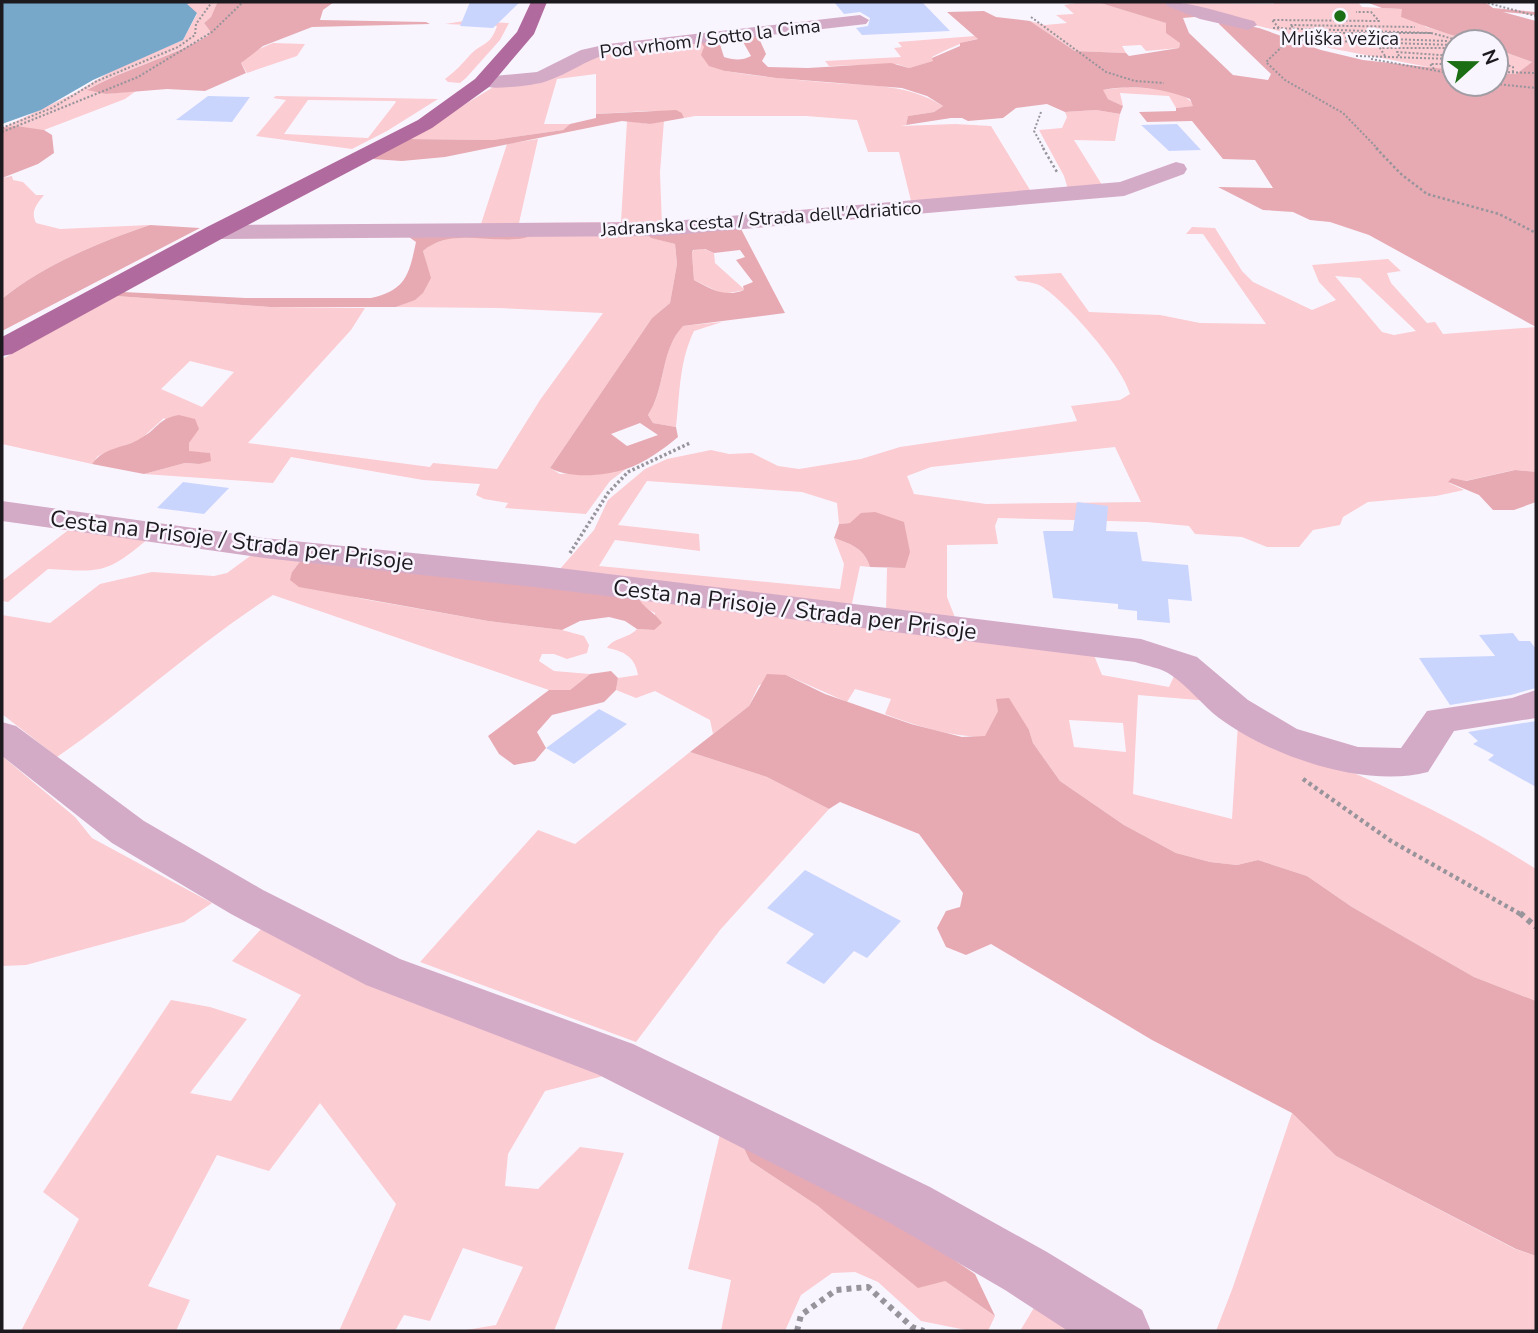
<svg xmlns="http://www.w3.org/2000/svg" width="1538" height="1333" viewBox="0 0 1538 1333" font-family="'Nunito Sans',sans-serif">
	<rect width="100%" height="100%" fill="#f9f5ff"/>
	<path fill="#fbccd1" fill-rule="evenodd" d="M 193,2 L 226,2 L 217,3 L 211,17 L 204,23 L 210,31 L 209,35 C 170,57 127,68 88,89 L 106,94 L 136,91 L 125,99 L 44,130 L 2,128 L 75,93 L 113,70 L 183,40 L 197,14 L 186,4 Z
		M 1084,2 L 1097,2 L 1167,23 L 1180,43 L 1179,48 L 1146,51 L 1141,45 L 1122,46 L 1126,53 L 1075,51 L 1030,21 L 1045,25 L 1067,23 L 1056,15 L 1074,14 L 1064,5 Z
		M 1273,2 L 1358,2 L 1362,7 L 1402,9 L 1426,27 L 1477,42 L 1454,42 L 1454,70 L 1439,69 L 1329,48 L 1279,31 L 1210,14 L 1181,3 L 1274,4 Z
		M 464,21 L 509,23 L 500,40 L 466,78 L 460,83 L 448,82 L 445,79 C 457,70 461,65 470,55 C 482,42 490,47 497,26 L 445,24 Z
		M 975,36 L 978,39 C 963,41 946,50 932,57 L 934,61 L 909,68 L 897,64 L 829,66 L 825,61 L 901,57 L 894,48 L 902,47 L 898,42 Z
		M 699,40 L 725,71 C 761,77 797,80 833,83 C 874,86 907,84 943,106 L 934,112 L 908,116 L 906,125 L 901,126 L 955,124 L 991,126 L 1033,195 L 912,205 L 899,152 L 868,152 L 857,120 L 806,116 L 695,116 L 684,118 L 682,113 L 647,111 L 596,114 L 596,74 L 557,79 L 544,124 L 570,124 L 563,130 L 493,140 L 408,139 L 495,86 L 590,55 Z
		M 273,43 L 305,44 L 297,56 L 247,73 L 241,63 L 252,52 Z
		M 1496,49 L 1532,62 L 1516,74 L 1496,73 Z
		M 1127,87 C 1146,89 1183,86 1194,106 L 1176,108 L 1169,96 L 1120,93 L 1123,106 L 1108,99 L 1102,90 Z
		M 276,96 L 438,99 L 387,131 L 352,149 L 256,136 L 286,100 L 273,98 ZM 308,100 L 395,101 L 396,102 L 368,138 L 284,134 Z
		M 1096,110 L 1120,114 L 1115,141 L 1074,140 L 1104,188 L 1068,189 L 1064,176 L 1039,130 L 1062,128 L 1067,117 L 1065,112 Z
		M 664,120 L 660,172 L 662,227 L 480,227 L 507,144 L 538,139 L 519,223 L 621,222 L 627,121 L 650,124 Z
		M 12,176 L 13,180 L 23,182 L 36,195 L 44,195 C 37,204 30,211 36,223 L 60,229 L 150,225 C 100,242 43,265 2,299 L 2,178 Z
		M 1192,227 L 1215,228 L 1242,271 L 1253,282 L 1312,310 L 1336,300 L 1319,282 L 1312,265 L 1388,259 L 1401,271 L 1387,273 L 1391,283 L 1427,323 L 1435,322 L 1443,334 L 1536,327 L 1536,472 L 1514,470 L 1465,481 L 1452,478 L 1449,483 L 1464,490 L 1436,496 L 1368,502 L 1343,517 L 1340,525 L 1313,530 L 1299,547 L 1267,547 L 1242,537 L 1195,534 L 1189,526 L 1147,522 L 998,518 L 995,526 L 998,544 L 947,545 L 947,597 L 956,620 L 886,612 L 887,568 L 905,567 L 850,523 L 839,524 L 837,503 L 802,492 L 647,481 L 618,525 L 699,534 L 700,551 L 615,540 L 599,566 L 840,589 L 844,564 L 834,538 C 851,544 864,548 870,567 L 860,566 L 851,608 L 560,569 L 594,530 L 608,500 L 645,469 L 667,459 L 711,450 L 729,454 L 752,453 L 778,466 L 799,469 L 861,459 L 900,447 L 1077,421 L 1071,406 L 1120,400 L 1130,394 C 1123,367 1068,304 1044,288 C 1036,282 1027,282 1018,281 L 1014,276 L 1061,273 L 1089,312 L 1160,315 L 1200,323 L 1266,324 L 1203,234 L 1186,234 ZM 1335,276 L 1360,278 L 1416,331 L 1394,335 L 1382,332 ZM 1115,447 L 1141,502 L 986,504 L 914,494 L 907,476 L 931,467 Z
		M 539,233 L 647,233 L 652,238 L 675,244 L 677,264 L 670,303 L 652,318 L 550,468 L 560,474 L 626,469 L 610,481 L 586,514 L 505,508 L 508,503 L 484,499 L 476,495 L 480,484 L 423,480 L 291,457 L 273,483 L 144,474 L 185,463 L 199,464 L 210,453 L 189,452 L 188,444 L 164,418 L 141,439 L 98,456 L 92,464 L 2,444 L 2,359 L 116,296 L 270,307 L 365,308 L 351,330 L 248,443 L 430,467 L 433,463 L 497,469 L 540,400 L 603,313 L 499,308 L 396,307 C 414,300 422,296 430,278 L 423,251 C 448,229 482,241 512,239 C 521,239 530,235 539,233 ZM 190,361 L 234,372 L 202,407 L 161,389 Z
		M 704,249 L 714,253 L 715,263 L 745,290 L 723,294 L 694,280 L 692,253 L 694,250 Z
		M 722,322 L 694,331 C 679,362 680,393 676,427 L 653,423 L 648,415 C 666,388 660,351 682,326 Z
		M 71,528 L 148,539 C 106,574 102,572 48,569 L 8,602 L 2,601 L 2,581 Z
		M 253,554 L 302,559 L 292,572 L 326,590 L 363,599 L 488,621 L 562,630 L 584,636 L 589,645 L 587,653 L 567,659 L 554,654 L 542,654 L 539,661 L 554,671 L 590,674 L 570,690 L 549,690 L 273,595 C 196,644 131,706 57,757 L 2,714 L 2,615 L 50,623 L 100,584 L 152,572 L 214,576 L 227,573 Z
		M 637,595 L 1091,648 L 1102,675 L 1169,687 L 1176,672 L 1210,701 L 1138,695 L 1133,794 L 1232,819 L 1238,724 C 1341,766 1443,809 1536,869 L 1536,1001 L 1474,977 L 1352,907 L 1307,876 L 1258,860 L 1237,865 L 1210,862 L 1176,853 L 1124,825 L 1060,781 L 1033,743 L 1029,730 L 998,711 L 985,737 C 951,737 917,726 885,714 L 891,699 L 855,689 L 847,702 L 786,675 L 759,685 L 749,706 L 713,734 L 710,720 L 655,691 L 636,698 L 616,690 L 618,678 L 638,675 C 635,657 624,651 607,648 C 614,637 628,639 637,629 L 654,630 L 655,613 L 641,606 ZM 1069,720 L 1123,723 L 1126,752 L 1074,747 Z
		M 690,752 L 767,777 L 829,809 L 720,930 L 636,1042 L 420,962 L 538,830 L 575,844 Z
		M 2,756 L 75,817 L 92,838 L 212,903 L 184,922 L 26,965 L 2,966 Z
		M 261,929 L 607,1075 L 545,1091 L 508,1154 L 505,1186 L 538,1189 L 580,1147 L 624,1153 L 554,1331 L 460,1331 L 496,1325 L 523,1267 L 463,1248 L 430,1321 L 404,1315 L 395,1331 L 339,1331 L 396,1204 L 320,1103 L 269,1171 L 217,1155 L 148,1286 L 190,1300 L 176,1331 L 21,1331 L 79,1219 L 43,1192 L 171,1000 L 210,1007 L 247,1019 L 190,1093 L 231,1101 L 301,995 L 232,961 Z
		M 1292,1113 L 1336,1156 L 1515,1249 L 1536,1256 L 1536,1331 L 1216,1331 L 1233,1287 Z
		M 721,1130 L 740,1140 L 750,1161 L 818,1206 L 945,1281 L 995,1316 L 988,1331 L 971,1331 L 921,1321 L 878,1282 L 855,1272 L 832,1273 L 801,1295 L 785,1331 L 721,1331 L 731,1280 L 688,1269 Z
		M 1035,1306 L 1074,1320 L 1090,1331 L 1020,1331 Z"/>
	<path fill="#e7aab2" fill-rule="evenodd" d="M 226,2 L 334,2 L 323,10 L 320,20 L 426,22 L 430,24 L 312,27 L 263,46 L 241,63 L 246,73 L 205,91 L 167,89 L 106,94 L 87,90 C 126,68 170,58 209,35 L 210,31 L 204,23 L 211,17 L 217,3 Z
		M 1097,2 L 1170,2 L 1206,16 L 1183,18 L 1189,33 L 1233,75 L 1268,80 L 1271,74 L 1219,24 L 1219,20 L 1259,28 L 1321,50 L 1363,60 L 1454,70 L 1454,84 L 1496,84 L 1496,73 L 1516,74 L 1532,62 L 1496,49 L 1496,42 C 1464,42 1431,28 1401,17 L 1402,9 L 1382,8 L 1366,2 L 1485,2 L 1493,8 L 1536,12 L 1536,15 L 1503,12 L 1536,21 L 1536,327 L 1369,235 L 1330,222 L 1310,220 L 1293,212 L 1263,210 L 1218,187 L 1273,188 L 1255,160 L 1223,159 L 1192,121 L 1147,122 L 1139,112 L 1176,111 L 1176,108 L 1193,106 L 1190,99 C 1163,88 1131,84 1103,90 L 1108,99 L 1123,106 L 1120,114 L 1096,110 L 1065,112 L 1047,104 L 1016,108 L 1003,118 L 968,121 L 962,118 L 951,118 L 906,125 L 908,116 L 934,112 L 943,106 L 927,96 L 902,88 L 776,78 L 725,71 L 709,66 L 701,55 L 704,47 L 699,40 L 718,38 L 724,57 C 733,60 742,61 751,56 L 742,40 L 757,34 L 766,54 L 762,61 L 768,67 L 808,68 L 891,63 L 909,68 L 933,61 L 932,58 L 960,46 L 960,43 L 978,39 L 947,12 L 984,11 L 996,17 L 1030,21 L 1075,51 L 1126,53 L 1129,56 L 1179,48 L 1180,43 L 1166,33 L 1166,23 Z
		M 676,110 L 682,113 L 684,118 L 650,124 L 622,121 L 445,157 L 402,161 L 372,159 L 408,139 L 493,140 L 563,130 L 570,124 L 596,118 L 596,114 Z
		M 16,126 L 44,130 L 52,135 L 54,153 L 38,164 L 2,178 L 2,128 Z
		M 150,225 L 200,228 L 2,331 L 2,299 C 43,265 100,242 150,225 Z
		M 740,227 L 785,313 L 683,326 C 660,350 666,388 648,415 L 653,423 L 676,427 L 678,437 C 664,449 644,463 626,469 C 605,476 569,479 550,468 L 652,318 L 670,303 L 677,264 L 675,244 L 651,238 L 647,233 ZM 705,249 L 714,253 L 740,250 L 745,257 L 736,260 L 753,282 L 743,286 L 744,290 C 725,298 711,289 694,280 L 692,253 L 693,250 ZM 640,423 L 658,435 L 627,446 L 611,434 Z
		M 539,233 C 502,251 456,223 423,251 L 431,278 L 423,293 L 415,300 L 396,307 L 270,307 L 116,296 L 123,292 L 246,298 L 371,298 C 406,290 409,275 416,242 L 409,237 Z
		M 179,415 L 195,419 L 199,429 L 189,443 L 189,451 L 210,453 L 211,461 L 199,464 L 185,463 L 144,474 L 92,464 C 105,446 124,449 141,438 C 158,429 157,419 179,415 Z
		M 1515,470 L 1536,472 L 1536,502 L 1514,510 L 1493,510 L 1479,495 L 1448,482 L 1452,478 L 1466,481 Z
		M 875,512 L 904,522 L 910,552 L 905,568 L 870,567 C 864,548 851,544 834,538 L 839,524 L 850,523 L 861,513 Z
		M 302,559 L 637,595 C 642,608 654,611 662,623 L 654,630 L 637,629 L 625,621 L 609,617 L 580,621 L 562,630 L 488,621 L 299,587 L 290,580 L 292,572 Z
		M 611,671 L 618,678 L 616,690 L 604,702 L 552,715 L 537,732 L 546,748 L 535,761 L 514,765 L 499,754 L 488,736 L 549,690 L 570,690 L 590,674 Z
		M 767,674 L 786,675 L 825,694 L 911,724 L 962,737 L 985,736 L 998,711 L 996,699 L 1009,698 L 1029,730 L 1033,743 L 1060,781 L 1124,825 L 1176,853 L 1210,862 L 1237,865 L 1258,860 L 1307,876 L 1352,907 L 1474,977 L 1536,1001 L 1536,1256 L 1516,1249 L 1336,1156 L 1292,1113 L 1152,1040 L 991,944 L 966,955 L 946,947 L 937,928 L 946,911 L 960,907 L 963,893 L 919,834 L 840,802 L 829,809 L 767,777 L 690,752 L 749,706 Z
		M 740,1140 L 907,1228 L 975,1274 L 995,1316 L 945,1281 L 918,1288 L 818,1206 L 750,1161 Z"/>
	<path fill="#77a8ca" d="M 2,2 L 193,2 L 187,4 L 197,13 L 183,40 L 93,80 L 41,110 L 2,124 Z"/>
	<path fill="#cad5fe" d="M 470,2 L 520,2 L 493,28 L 460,26 Z
		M 834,2 L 922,2 L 950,31 L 862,35 L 856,28 L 868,26 L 870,18 L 860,12 L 844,14 Z
		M 208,96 L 250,97 L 232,122 L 176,120 Z
		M 1177,124 L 1201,150 L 1169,151 L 1141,125 Z
		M 183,482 L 229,488 L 204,514 L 157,508 Z
		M 1077,502 L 1108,506 L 1106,531 L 1137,532 L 1142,561 L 1188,565 L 1192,601 L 1168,599 L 1170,623 L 1137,620 L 1137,611 L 1118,609 L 1118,604 L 1053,598 L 1043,531 L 1073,531 Z
		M 1513,633 L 1519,641 L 1530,641 L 1536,649 L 1536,688 L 1511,695 L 1450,705 L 1419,658 L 1495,656 L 1479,635 Z
		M 599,709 L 627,724 L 574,764 L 546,748 Z
		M 1536,721 L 1536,787 L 1488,760 L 1494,755 L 1473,744 L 1478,741 L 1468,732 Z
		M 805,870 L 901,921 L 867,958 L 854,951 L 824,984 L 786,963 L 814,934 L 767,908 Z"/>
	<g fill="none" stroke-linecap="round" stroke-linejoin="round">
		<path stroke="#97949b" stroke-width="2" stroke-dasharray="2 2" stroke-linecap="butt" d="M 1484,2 L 1536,16
			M 1031,17 L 1106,72 L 1135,81 L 1164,83
			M 1293,27 L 1290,25 L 1415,27
			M 1273,28 L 1431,33 L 1309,33 L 1317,40
			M 1279,28 L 1272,20 L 1379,21 L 1371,12 L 1356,12
			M 1431,33 L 1465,42
			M 1329,37 L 1448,41
			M 1291,38 L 1266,62 L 1285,80 L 1343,113 L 1378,149
			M 1297,40 L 1454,45
			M 1496,54 L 1503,57 L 1499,61
			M 1356,56 L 1454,59
			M 1385,56 L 1380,48 L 1453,48
			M 1399,56 L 1397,52 L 1454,56
			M 1371,59 L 1454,74
			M 1501,63 L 1513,67 L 1513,73
			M 1434,69 L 1430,64 L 1454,64
			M 1443,69 L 1454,70
			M 1496,72 L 1536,73
			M 1496,84 L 1536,88
			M 1041,112 L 1034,131 L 1044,149
			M 2,128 L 52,108 L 97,81 L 178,47 L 195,35 L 196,24 L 212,2
			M 2,132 L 138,77 L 212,32 L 243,2"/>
		<path stroke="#97949b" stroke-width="2.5" stroke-dasharray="2.5 2.5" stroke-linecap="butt" d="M 1043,148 L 1057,172
			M 1376,148 L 1401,174 L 1427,194 L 1499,214 L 1536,233"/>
		<path stroke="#97949b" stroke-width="3.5" stroke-dasharray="2.5 2.5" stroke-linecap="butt" d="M 570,553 L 608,493 L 628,472 L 690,443"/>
		<path stroke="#97949b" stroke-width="4.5" stroke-dasharray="3.5 3.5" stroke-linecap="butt" d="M 1303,779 L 1391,841 L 1522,915"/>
		<path stroke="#97949b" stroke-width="6" stroke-dasharray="5 5" stroke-linecap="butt" d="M 1520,913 L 1536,927
			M 797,1331 L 801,1315 L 836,1290 L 868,1287 L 912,1327 L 924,1331"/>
		<path fill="#d4abc7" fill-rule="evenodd" d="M 1165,2 C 1195,2 1225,14 1254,21 L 1257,25 L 1248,30 L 1200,19 L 1167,6 Z
			M 860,15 L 869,20 L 866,24 L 608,54 C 586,60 568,74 547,81 C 535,86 480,92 472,83 L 482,77 L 537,72 L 581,50 L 608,44 Z
			M 1176,162 L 1184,164 L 1187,169 L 1184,174 L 1124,196 L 662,236 L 216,239 L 207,237 L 204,232 L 207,227 L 216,225 L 662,222 L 1120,182 Z
			M 2,501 L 264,538 L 543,566 L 1141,639 L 1197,657 L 1248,700 L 1297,729 L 1358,747 L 1401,748 L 1427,711 L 1512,698 L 1536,690 L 1536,718 L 1454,731 L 1428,772 C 1365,789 1270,756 1219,718 C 1202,705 1189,687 1171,675 C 1161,668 1147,666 1135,662 L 543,588 L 264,558 L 2,521 Z
			M 2,722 L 16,726 L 144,821 L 263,890 L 400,959 L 633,1044 L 930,1187 L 1047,1252 L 1142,1310 L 1151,1331 L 1068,1331 L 1005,1290 L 890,1223 L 597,1074 L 366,985 L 231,914 L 112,843 L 2,756 Z"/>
		<path fill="#b06a9d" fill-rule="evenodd" d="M 531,2 L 547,2 L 534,34 L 489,87 L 432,128 L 225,237 L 12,354 L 2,356 L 2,337 L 207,227 L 418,120 L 475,79 L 517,32 Z"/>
	</g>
	<circle fill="#1c6e15" stroke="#f9f5ff" stroke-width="2.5" cx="1340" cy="16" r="7"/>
	<g text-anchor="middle" stroke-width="5" stroke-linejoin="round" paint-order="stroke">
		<g font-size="19" fill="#1c1a1e" stroke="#f9f5ff">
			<text transform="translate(710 38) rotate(-7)" y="7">Pod vrhom / Sotto la Cima</text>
			<text transform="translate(761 218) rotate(-4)" y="7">Jadranska cesta / Strada dell'Adriatico</text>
		</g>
		<g font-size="19" fill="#1c1a1e" stroke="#f9f5ff">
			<text x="1340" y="45">Mrliška vežica</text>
		</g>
		<g font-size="23" fill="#1c1a1e" stroke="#f9f5ff">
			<text transform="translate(232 540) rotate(7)" y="8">Cesta na Prisoje / Strada per Prisoje</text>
			<text transform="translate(795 609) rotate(7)" y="8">Cesta na Prisoje / Strada per Prisoje</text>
		</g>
	</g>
	<rect width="1538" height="1333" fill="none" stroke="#1c1a1e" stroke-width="7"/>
	<g transform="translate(1475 63) rotate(69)"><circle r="33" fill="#f9f5ff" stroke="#a19da5" stroke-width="2"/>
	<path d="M0-5L12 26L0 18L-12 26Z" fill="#1c6e15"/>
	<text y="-10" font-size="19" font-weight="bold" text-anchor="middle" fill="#1c1a1e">N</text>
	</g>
</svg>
